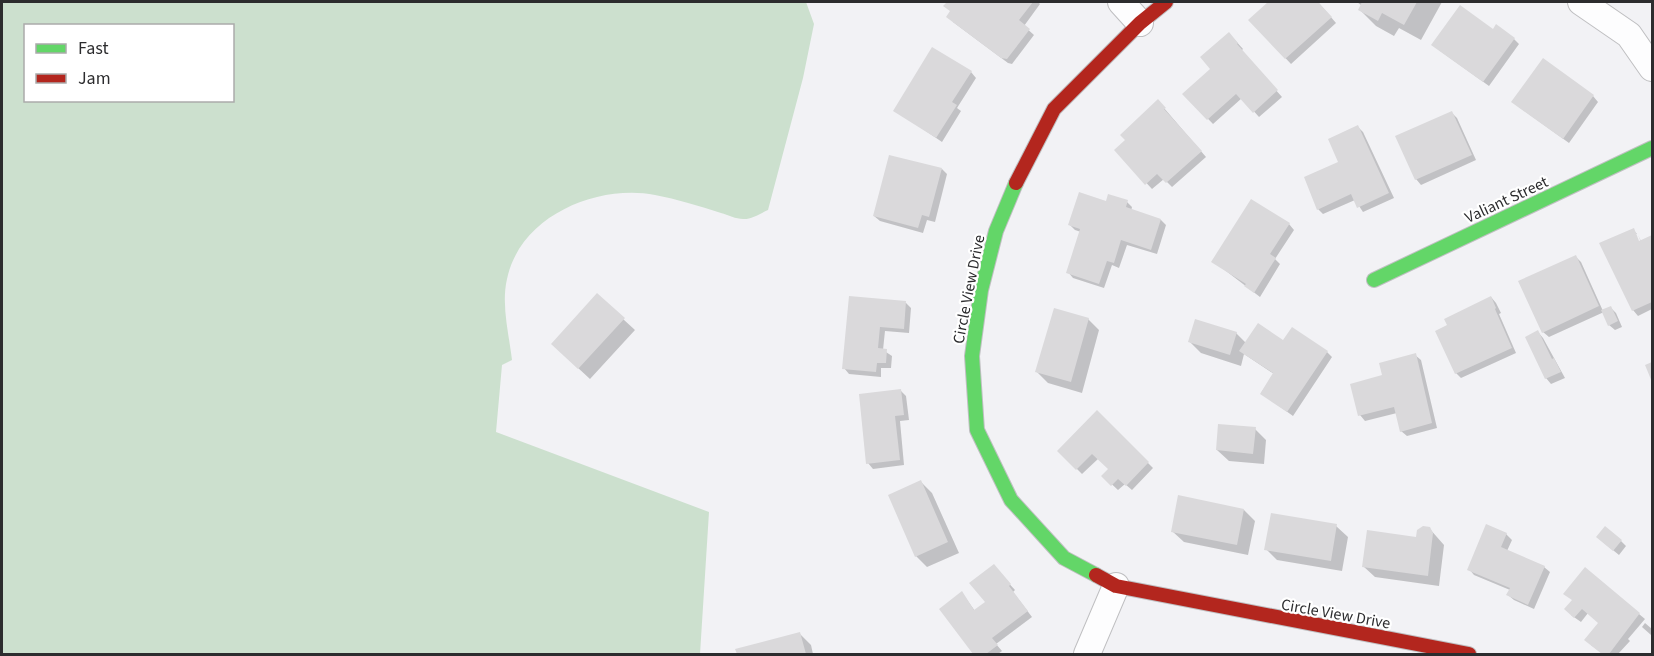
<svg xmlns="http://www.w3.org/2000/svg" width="1654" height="656" viewBox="0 0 1654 656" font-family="'Source Sans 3',sans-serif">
	<rect width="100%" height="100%" fill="#f2f2f5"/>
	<path fill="#cce0ce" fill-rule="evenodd" d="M 2,2 L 806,2 L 814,24 L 803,78 L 768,210 C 761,213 750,220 743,219 C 736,219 728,215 721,213 C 699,206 677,199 655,195 C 597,184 520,216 507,279 C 501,305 509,334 512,360 L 502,365 L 496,432 L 709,512 L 700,654 L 2,654 ZM 26,26 L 232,26 L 232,100 L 26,100 Z"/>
	<path fill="#0003" d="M 949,2 L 979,2 L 984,5 L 987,2 L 1038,2 L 1040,4 L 1024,26 L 1034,35 L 1012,64 L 1008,63 L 953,22 L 952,12 L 945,6 Z
		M 1270,2 L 1318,2 L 1336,23 L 1291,64 L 1250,20 Z
		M 1357,2 L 1442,2 L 1421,40 L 1399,28 L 1394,36 L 1376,26 L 1360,10 L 1362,6 Z
		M 1493,31 L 1514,39 L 1519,44 L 1489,86 L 1439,50 Z
		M 1234,39 L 1243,49 L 1241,51 L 1282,97 L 1259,117 L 1242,98 L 1213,124 L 1184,94 L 1213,69 Z
		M 971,72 L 976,78 L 957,108 L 961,111 L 942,142 L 895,110 Z
		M 1593,96 L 1598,102 L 1569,143 L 1519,107 Z
		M 1158,101 L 1206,157 L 1172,187 L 1164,179 L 1152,189 L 1116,150 L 1127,140 Z
		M 1452,113 L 1457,118 L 1476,160 L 1421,185 L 1416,179 Z
		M 1358,127 L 1363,132 L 1394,198 L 1363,212 L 1355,200 L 1323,214 L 1318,209 Z
		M 942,169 L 947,174 L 935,222 L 927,220 L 923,233 L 880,221 L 874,216 Z
		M 1127,202 L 1132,207 L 1131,211 L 1161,220 L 1166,225 L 1157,254 L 1127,245 L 1119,268 L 1112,265 L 1104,288 L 1073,278 L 1068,272 L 1081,232 L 1075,230 L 1070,225 L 1107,203 Z
		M 1289,224 L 1294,230 L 1275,259 L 1280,264 L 1260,297 L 1213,261 Z
		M 1633,230 L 1637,234 L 1635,234 L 1641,249 L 1644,247 L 1638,235 L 1641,242 L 1652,237 L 1652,309 L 1638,316 L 1633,310 Z
		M 1576,257 L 1581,262 L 1603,311 L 1611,308 L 1616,313 L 1622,327 L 1615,330 L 1609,325 L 1604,312 L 1549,337 L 1543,332 Z
		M 1491,297 L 1496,303 L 1501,313 L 1499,314 L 1516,353 L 1461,378 L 1456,373 L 1449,326 Z
		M 850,298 L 906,303 L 911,308 L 909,333 L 885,331 L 883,350 L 892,356 L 891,368 L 881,368 L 881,377 L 849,374 L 844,368 Z
		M 623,319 L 635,330 L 590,379 L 564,355 Z
		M 1088,319 L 1099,330 L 1082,393 L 1048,383 L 1037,372 Z
		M 1538,332 L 1543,338 L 1565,378 L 1551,384 L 1546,378 Z
		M 1236,333 L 1246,343 L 1327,352 L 1332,357 L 1293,416 L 1261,393 L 1274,374 L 1244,354 L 1241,366 L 1201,353 L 1190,342 Z
		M 1415,355 L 1421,360 L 1437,428 L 1407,436 L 1401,431 L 1397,413 L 1365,421 L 1360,415 L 1384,377 Z
		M 901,391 L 906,396 L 909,420 L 900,421 L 904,465 L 873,469 L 868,463 Z
		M 1097,412 L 1153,468 L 1132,490 L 1125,484 L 1118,490 L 1103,476 L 1110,469 L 1099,458 L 1082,474 L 1059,451 Z
		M 1255,429 L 1266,440 L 1264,464 L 1229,461 L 1217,450 Z
		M 921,482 L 932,493 L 959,553 L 927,567 L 916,556 Z
		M 1244,510 L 1255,521 L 1248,555 L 1184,542 L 1172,531 Z
		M 1336,526 L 1348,537 L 1342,571 L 1277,560 L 1266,549 Z
		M 1429,528 L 1444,545 L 1439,586 L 1375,577 L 1363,566 L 1418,539 Z
		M 1506,534 L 1512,540 L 1507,551 L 1544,567 L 1550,572 L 1534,609 L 1514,600 L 1508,595 L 1510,590 L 1474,575 L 1469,569 Z
		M 1621,541 L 1626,546 L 1619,555 L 1603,542 Z
		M 993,566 L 1015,590 L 1013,592 L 1032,617 L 996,644 L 1002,651 L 998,654 L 975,654 L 941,610 L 962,593 L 975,611 L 988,602 Z
		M 1573,601 L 1639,614 L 1645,619 L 1628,639 L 1630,641 L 1618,654 L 1603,654 L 1591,645 L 1600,623 L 1588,613 L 1581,622 L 1571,615 Z
		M 1645,623 L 1652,629 L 1651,635 L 1642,627 Z
		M 799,633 L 811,645 L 813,654 L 738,654 L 737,650 Z"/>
	<path fill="#dad9db" d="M 947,2 L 981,2 L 984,3 L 985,2 L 1033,2 L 1019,20 L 1030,29 L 1007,59 L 1001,58 L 946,17 L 950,11 L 943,6 Z
		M 1268,2 L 1318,2 L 1332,17 L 1285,59 L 1248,20 Z
		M 1362,2 L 1417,2 L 1404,25 L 1382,13 L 1378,21 L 1358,10 Z
		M 1460,5 L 1493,29 L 1496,24 L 1515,38 L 1483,82 L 1431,45 Z
		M 1229,32 L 1238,43 L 1237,44 L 1278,90 L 1253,113 L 1236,94 L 1207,120 L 1182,94 L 1210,69 L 1200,57 Z
		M 932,47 L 972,71 L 952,102 L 957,105 L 936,138 L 893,111 Z
		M 1543,58 L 1594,95 L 1563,139 L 1511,102 Z
		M 1158,99 L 1166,108 L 1164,109 L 1202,151 L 1166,183 L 1157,174 L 1145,185 L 1114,150 L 1125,140 L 1120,135 Z
		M 1452,111 L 1472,155 L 1415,180 L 1395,136 Z
		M 1358,125 L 1389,193 L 1357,208 L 1351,194 L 1317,210 L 1304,177 L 1338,162 L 1328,139 Z
		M 889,155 L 942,168 L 929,217 L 922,215 L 918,228 L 873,216 Z
		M 1079,192 L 1106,201 L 1108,194 L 1128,200 L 1126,207 L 1161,219 L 1151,250 L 1121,240 L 1114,263 L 1107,261 L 1099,284 L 1066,273 L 1080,229 L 1068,225 Z
		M 1251,199 L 1290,223 L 1270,254 L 1276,258 L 1254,293 L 1244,286 L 1246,284 L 1211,262 Z
		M 1634,228 L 1639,241 L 1652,235 L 1652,302 L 1632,311 L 1599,243 Z
		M 1576,255 L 1599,306 L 1542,333 L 1518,281 Z
		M 597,293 L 625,318 L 578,369 L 551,344 Z
		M 849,296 L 906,301 L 904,329 L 880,327 L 878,348 L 887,349 L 886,363 L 877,363 L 876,372 L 842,369 Z
		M 1491,296 L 1496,308 L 1495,309 L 1512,348 L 1455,374 L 1435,331 L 1447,325 L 1444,319 Z
		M 1611,306 L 1618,321 L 1608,326 L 1601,310 Z
		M 1054,308 L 1089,318 L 1071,382 L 1035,372 Z
		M 1195,319 L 1237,332 L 1230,355 L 1188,342 Z
		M 1258,323 L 1283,340 L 1292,327 L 1328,351 L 1287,412 L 1260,394 L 1273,373 L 1239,351 Z
		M 1538,330 L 1552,359 L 1554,358 L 1561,372 L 1545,379 L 1525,337 Z
		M 1416,353 L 1432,423 L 1400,432 L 1394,407 L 1358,416 L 1350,384 L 1382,375 L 1379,363 Z
		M 1652,362 L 1652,382 L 1645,365 Z
		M 901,389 L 904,415 L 895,416 L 900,460 L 866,464 L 859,394 Z
		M 1097,410 L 1149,462 L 1126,486 L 1118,479 L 1111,486 L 1101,476 L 1108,469 L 1092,454 L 1076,470 L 1057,451 Z
		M 1218,424 L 1256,427 L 1253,454 L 1216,450 Z
		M 921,480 L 948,542 L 915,557 L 888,495 Z
		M 1178,495 L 1244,509 L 1237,545 L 1171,532 Z
		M 1271,513 L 1337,524 L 1331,561 L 1264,550 Z
		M 1486,524 L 1507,533 L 1501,547 L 1545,566 L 1528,605 L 1506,595 L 1510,588 L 1467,570 Z
		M 1423,526 L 1430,527 L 1433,533 L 1428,576 L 1362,567 L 1367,530 L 1416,537 L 1417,530 Z
		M 1605,526 L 1622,540 L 1613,551 L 1596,537 Z
		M 994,564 L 1011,584 L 1009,586 L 1028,611 L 992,638 L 998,645 L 986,654 L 973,654 L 939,609 L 962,591 L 974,610 L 985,602 L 969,583 Z
		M 1585,567 L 1640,613 L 1609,654 L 1602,654 L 1584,640 L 1598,623 L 1582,609 L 1574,618 L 1564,609 L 1572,600 L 1563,594 Z
		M 800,632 L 806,654 L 737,654 L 735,649 Z"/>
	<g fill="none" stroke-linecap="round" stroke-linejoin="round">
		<defs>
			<path id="street" d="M 1121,2 L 1140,23
				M 1581,2 L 1629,35 L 1652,68
				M 1087,654 L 1116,586"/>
			<path id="fast" d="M 1016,183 L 996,231 L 981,290 L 972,356 L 977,430 L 1011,500 L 1064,558 L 1096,575
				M 1374,280 L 1652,148"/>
			<path id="jam" d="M 1016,183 L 1054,109 L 1140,23 L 1166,2
				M 1096,575 L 1116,586 L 1469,654"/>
		</defs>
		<use href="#street" stroke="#bfbfc1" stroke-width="28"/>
		<use href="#fast" stroke="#bfbfc1" stroke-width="16"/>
		<use href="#jam" stroke="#bfbfc1" stroke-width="16"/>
		<use href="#street" stroke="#fdfdfe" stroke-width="26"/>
		<use href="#fast" stroke="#63d668" stroke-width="14"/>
		<use href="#jam" stroke="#b3261e" stroke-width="14"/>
	</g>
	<g text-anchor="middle" stroke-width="4.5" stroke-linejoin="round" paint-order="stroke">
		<g font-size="16" fill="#2c2c2e" stroke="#fff">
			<text transform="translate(1506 199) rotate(-25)" y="6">Valiant Street</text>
			<text transform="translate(968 289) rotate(-79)" y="6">Circle View Drive</text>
			<text transform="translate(1336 613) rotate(10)" y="6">Circle View Drive</text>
		</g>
	</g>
	<rect width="1654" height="656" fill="none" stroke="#2c2c2e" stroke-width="6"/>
	<rect x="24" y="24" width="210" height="78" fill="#ffffff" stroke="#ababab" stroke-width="1.5"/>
	<rect x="36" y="44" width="30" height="9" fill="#63d668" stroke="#ababab" stroke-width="1.5"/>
	<text x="78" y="54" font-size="18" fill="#2c2c2e">Fast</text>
	<rect x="36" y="74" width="30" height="9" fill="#b3261e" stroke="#ababab" stroke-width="1.5"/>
	<text x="78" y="84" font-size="18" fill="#2c2c2e">Jam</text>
</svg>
